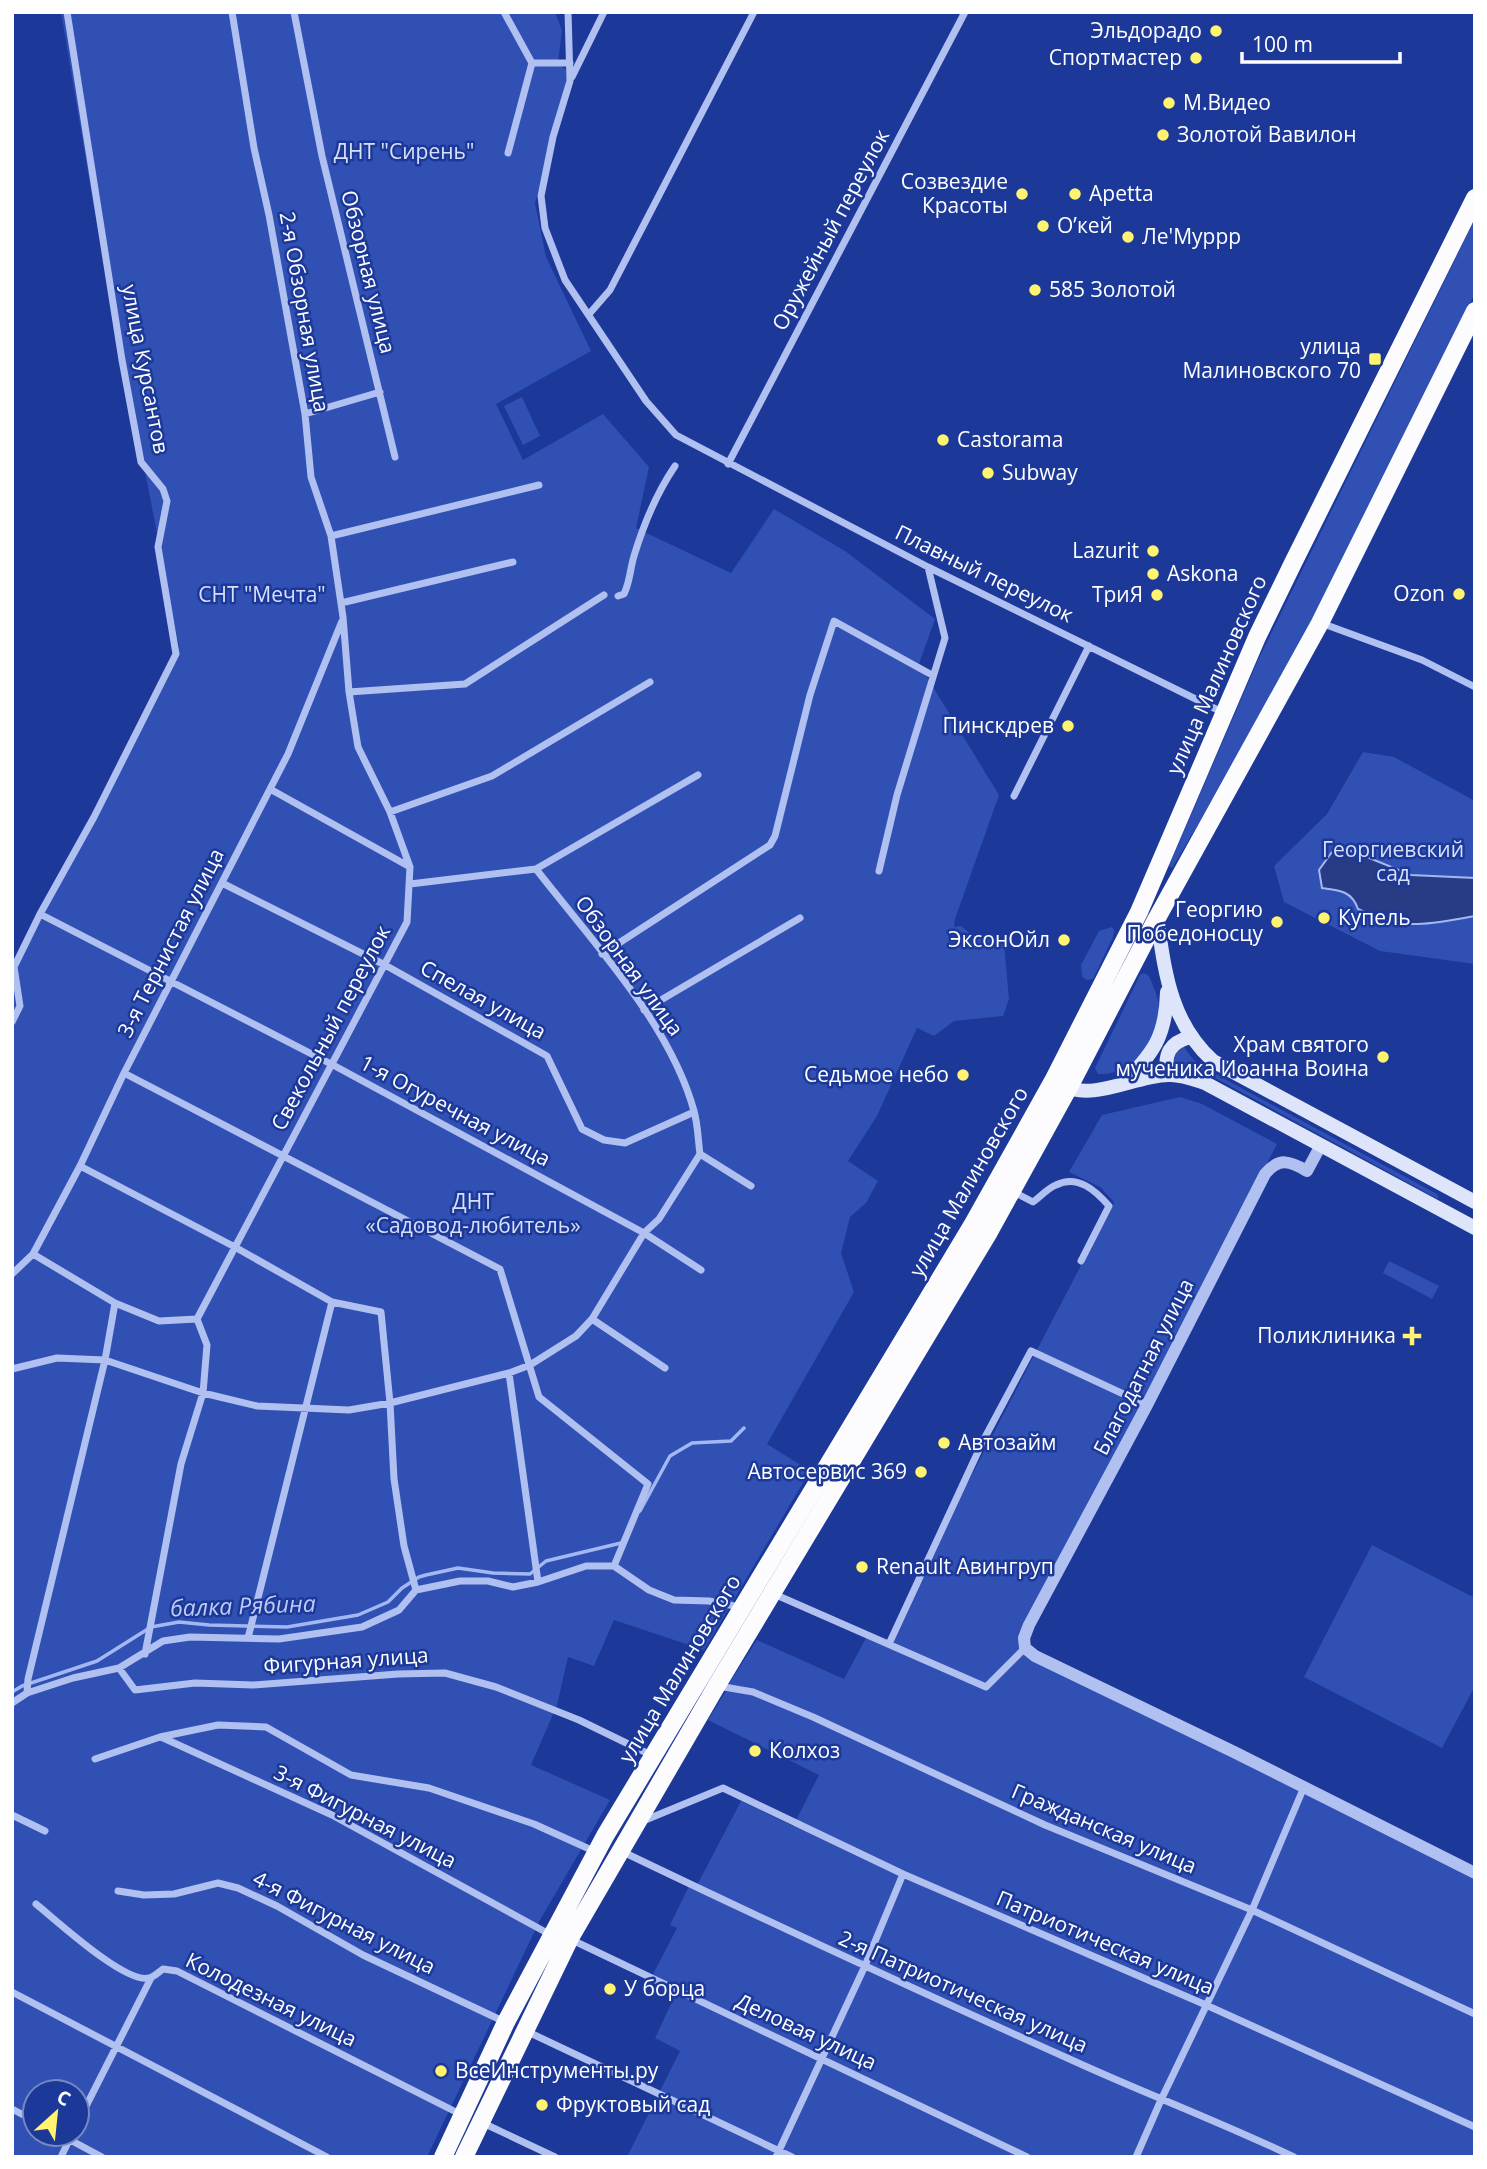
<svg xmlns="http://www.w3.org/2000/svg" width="1487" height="2169" viewBox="0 0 1487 2169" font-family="'Open Sans',sans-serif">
	<rect width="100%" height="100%" fill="#1c3898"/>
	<path fill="#3050b4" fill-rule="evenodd" d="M 61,12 L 555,12 L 562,30 L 558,63 L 569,72 L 535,203 L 546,257 L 591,351 L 496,404 L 523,460 L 603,414 L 649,467 L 636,528 L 731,573 L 774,509 L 845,551 L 935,619 L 919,664 L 999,795 L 955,919 L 954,927 L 961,926 L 976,938 L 990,933 L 1004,943 L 1009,999 L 1003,1016 L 954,1021 L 934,1036 L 917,1028 L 877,1116 L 848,1161 L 878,1181 L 866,1203 L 850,1217 L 841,1253 L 854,1292 L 767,1444 L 810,1471 L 704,1650 L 614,1620 L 594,1666 L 568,1657 L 557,1705 L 531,1765 L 610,1800 L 540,1920 L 427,2157 L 12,2157 L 12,974 L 179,647 L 94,208 ZM 35,2092 L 77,2092 L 77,2134 L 35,2134 Z
		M 1475,219 L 1475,293 L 1319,608 L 1226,778 L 1172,868 L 1169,866 L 1258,660 Z
		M 522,397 L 540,436 L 523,445 L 504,406 Z
		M 1363,752 L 1394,757 L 1475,801 L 1475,964 L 1380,951 L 1284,902 L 1274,866 L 1327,814 Z
		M 1112,927 L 1114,930 L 1113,937 L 1093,979 L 1086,980 L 1082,976 L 1081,965 L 1099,931 Z
		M 1144,973 L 1149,976 C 1154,988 1160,1001 1160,1014 C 1159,1044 1130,1076 1098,1074 L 1095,1068 L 1140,975 Z
		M 1183,1046 L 1193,1059 L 1208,1070 L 1437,1194 L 1439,1198 L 1436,1198 L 1206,1073 L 1197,1069 L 1172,1066 L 1176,1053 Z
		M 1180,1097 L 1202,1104 L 1277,1144 L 1018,1650 L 1475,1878 L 1475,2157 L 627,2157 L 680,2051 L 655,2038 L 678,1989 L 652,1976 L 677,1928 L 670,1925 L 689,1886 L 695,1889 L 741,1801 L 793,1826 L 819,1775 L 708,1720 L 726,1691 L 755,1696 L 860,1736 L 728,1685 L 757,1640 L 844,1679 L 866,1638 L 891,1649 L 966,1486 L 1114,1202 L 1100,1187 L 1069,1172 L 1102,1115 Z
		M 1389,1261 L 1439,1286 L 1432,1299 L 1383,1273 Z
		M 1372,1545 L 1475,1598 L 1475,1686 L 1442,1748 L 1304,1677 Z"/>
	<path fill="#273c85" stroke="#a3b8f2" stroke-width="2" d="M 1352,851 L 1411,875 L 1475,878 L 1475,916 C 1428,924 1403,932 1358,909 C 1352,891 1339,890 1322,888 L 1319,870 L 1332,852 Z"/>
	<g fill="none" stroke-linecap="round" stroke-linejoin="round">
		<path stroke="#a3b8f2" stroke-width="3.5" d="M 640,1511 L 670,1456 L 692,1443 L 731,1441 L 744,1428
			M 12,1692 L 22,1686 L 97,1661 L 151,1627 L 179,1622 L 209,1625 L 287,1627 L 358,1615 L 388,1602 L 402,1588 L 419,1577 L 426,1575 L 458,1568 L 493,1573 L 530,1574 L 546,1561 L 621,1543"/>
		<path stroke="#b0c0f0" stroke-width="7" d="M 294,12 L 322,156 L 395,457
			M 504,12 L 532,63 L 508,153
			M 568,12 L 570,81 L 553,137 L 541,196 L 545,228 L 565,280 L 646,401 L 676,435 L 928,567 L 1224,713
			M 532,63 L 570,63
			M 572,77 L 604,12
			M 590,313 L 610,290 L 754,12
			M 305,414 L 380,392
			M 728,464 L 965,12
			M 331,536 L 539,485
			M 618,596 L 624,594 C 630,582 630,569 634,556 C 644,523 656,494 675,466
			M 341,603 L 513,562
			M 1321,623 L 1422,660 L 1475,687
			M 349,692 L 465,684 L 604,595
			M 270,789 L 410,867
			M 1014,796 L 1089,646
			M 390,812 L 492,776 L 650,682
			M 536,869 L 698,775
			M 879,871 L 897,795 L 945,638 L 928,567
			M 222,883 L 385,965 L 547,1056 L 582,1129 L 604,1140 L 625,1143 L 694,1112
			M 410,884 L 536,869 C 591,940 670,1023 694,1111 C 698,1125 698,1140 700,1154 L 751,1186
			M 40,914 L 333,1065 L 644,1233 L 701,1270
			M 602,954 L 770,845 L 775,836 L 810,695 L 834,621 L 932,675
			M 644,1010 L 800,918
			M 12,1022 L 20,1006 L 14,967 L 40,914 L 94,817 L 176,654 L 158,547 L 167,501 L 163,489 L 141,462 L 122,360 L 67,12
			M 124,1073 L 500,1269 L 539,1397 L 648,1484 L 614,1566
			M 80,1166 L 233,1246 L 332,1302 L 381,1312 L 390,1403 L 394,1479 L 404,1546 L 416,1590
			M 1012,1191 L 1033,1202 C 1040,1197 1048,1188 1056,1185 C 1078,1174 1096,1191 1109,1206 L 1081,1261
			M 33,1254 L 115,1303 L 159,1321 L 197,1319
			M 12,1274 L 33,1254 L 80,1166 L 124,1073 L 288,754 L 342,621
			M 197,1319 L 407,922 L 410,867 L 390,812 L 358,747 L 349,692 L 343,617 L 331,536 L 311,477 L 305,414 L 269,215 L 254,148 L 232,12
			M 592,1319 L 665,1368
			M 12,1369 L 57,1358 L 105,1360 L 203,1393 L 257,1406 L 349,1410 L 390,1403 L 509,1373 L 530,1365 L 576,1336 L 592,1319 L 644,1233 L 659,1219 L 700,1154
			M 509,1373 L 538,1582
			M 774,1594 L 986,1687 L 1025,1648
			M 248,1638 L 332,1302
			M 889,1644 L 983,1441 L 1031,1351 L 1147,1405
			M 145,1654 L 181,1464 L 203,1393 L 207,1345 L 197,1319
			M 119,1668 L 135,1690 L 195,1683 L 253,1685 L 398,1674 L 445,1673 L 496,1687 L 579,1720 L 653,1756
			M 718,1686 L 753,1692 L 813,1717 L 1045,1825 L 1252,1910 L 1475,2014
			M 27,1693 L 28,1679 L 105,1360 L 115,1303
			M 12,1703 L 27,1693 L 73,1678 L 119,1668 L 163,1641 L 190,1637 L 279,1639 L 362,1627 L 399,1610 L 416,1590 L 460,1581 L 488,1581 L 513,1587 L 538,1582 L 586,1566 L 614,1566 L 649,1590 L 674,1600 L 709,1601 L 740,1607
			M 161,1737 L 332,1815 L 551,1935
			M 95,1759 L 160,1737 L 218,1725 L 266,1727 L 351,1775 L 429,1788 L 534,1824 L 596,1852
			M 12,1815 L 45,1831
			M 643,1821 L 723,1788 L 903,1874 L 1206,2005 L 1475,2127
			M 621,1851 C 775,1925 929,1996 1085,2066 C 1154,2097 1225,2124 1294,2157
			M 118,1891 L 144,1895 L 174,1894 L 218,1883 L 238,1888 L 277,1906 L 363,1955 L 505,2022
			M 36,1904 C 56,1920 125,1984 149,1978 C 154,1977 159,1972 163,1969 L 177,1971 L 462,2115
			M 570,1939 L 1027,2157
			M 12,1992 L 327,2157
			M 524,2030 L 792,2157
			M 12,2109 L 35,2121
			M 483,2123 L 555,2157
			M 77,2124 L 151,1978
			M 59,2134 L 102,2157
			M 61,2157 L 72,2134
			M 776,2157 L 864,1968 L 903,1874
			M 1136,2157 L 1161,2100 L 1252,1910 L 1304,1787"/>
		<path stroke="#b0c0f0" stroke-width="12" d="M 1321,1145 L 1307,1171 C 1290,1161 1279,1157 1265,1174 L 1147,1405 L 1029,1625 L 1024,1638 L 1025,1648 L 1035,1656 L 1234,1752 L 1475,1873"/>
		<path stroke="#dee5fb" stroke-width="14" d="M 1157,918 C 1165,972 1170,1022 1213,1061 L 1475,1202
			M 1168,1075 C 1163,1054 1170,1042 1191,1037
			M 1123,1084 C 1153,1053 1166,1037 1167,992
			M 1061,1085 C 1094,1102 1133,1076 1168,1075 C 1181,1074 1193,1079 1205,1083 L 1475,1228"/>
		<path stroke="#fcfcff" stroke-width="18" d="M 443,2157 L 506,2022 L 605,1836 L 973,1224 L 1053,1081 L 1139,912 L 1257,637 L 1293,563 L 1475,198
			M 464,2157 L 570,1938 L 717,1685 L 989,1232 L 1068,1089 L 1157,918 L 1320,623 L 1475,311"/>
	</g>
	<g fill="#fff36f" stroke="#1c3898" stroke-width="2.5">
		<circle cx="1216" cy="31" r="7"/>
		<circle cx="1196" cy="58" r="7"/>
		<circle cx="1169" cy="103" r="7"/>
		<circle cx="1163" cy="135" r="7"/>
		<circle cx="1022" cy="194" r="7"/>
		<circle cx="1075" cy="194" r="7"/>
		<circle cx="1043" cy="226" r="7"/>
		<circle cx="1128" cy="237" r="7"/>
		<circle cx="1035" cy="290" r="7"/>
		<rect x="1368" y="352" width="14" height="14" rx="3.5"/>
		<circle cx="943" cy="440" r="7"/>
		<circle cx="988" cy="473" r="7"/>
		<circle cx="1153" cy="551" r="7"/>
		<circle cx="1153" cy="574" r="7"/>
		<circle cx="1459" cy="594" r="7"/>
		<circle cx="1157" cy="595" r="7"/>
		<circle cx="1068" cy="726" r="7"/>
		<circle cx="1324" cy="918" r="7"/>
		<circle cx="1277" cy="922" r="7"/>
		<circle cx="1064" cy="940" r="7"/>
		<circle cx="1383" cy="1057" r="7"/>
		<circle cx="963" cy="1075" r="7"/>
		<path d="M1408.5 1325.5h7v7h7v7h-7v7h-7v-7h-7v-7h7z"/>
		<circle cx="944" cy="1443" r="7"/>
		<circle cx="921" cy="1472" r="7"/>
		<circle cx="862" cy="1567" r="7"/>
		<circle cx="755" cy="1751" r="7"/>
		<circle cx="610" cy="1989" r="7"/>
		<circle cx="441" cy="2071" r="7"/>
		<circle cx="542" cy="2105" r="7"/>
	</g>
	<g text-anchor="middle" stroke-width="5" stroke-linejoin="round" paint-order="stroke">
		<g font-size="21" fill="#fff" stroke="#1c3898" text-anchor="start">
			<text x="1202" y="38" text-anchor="end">Эльдорадо</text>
			<text x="1182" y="65" text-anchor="end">Спортмастер</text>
			<text x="1183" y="110">М.Видео</text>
			<text x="1177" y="142">Золотой Вавилон</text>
			<text x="1008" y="189" text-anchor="end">Созвездие<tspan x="1008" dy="24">Красоты</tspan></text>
			<text x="1089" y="201">Apetta</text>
			<text x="1057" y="233">О’кей</text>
			<text x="1142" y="244">Ле'Муррр</text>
			<text x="1049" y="297">585 Золотой</text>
			<text x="1361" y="354" text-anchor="end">улица<tspan x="1361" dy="24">Малиновского 70</tspan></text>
			<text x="957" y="447">Castorama</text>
			<text x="1002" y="480">Subway</text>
			<text x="1139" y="558" text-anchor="end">Lazurit</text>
			<text x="1167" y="581">Askona</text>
			<text x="1445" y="601" text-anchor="end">Ozon</text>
			<text x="1143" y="602" text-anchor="end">ТриЯ</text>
			<text x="1054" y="733" text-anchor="end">Пинскдрев</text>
			<text x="1263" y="917" text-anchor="end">Георгию<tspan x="1263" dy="24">Победоносцу</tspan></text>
			<text x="1338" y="925">Купель</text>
			<text x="1050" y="947" text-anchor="end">ЭксонОйл</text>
			<text x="1369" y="1052" text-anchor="end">Храм святого<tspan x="1369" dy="24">мученика Иоанна Воина</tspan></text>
			<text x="949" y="1082" text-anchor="end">Седьмое небо</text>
			<text x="1396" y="1343" text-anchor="end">Поликлиника</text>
			<text x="958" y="1450">Автозайм</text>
			<text x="907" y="1479" text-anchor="end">Автосервис 369</text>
			<text x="876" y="1574">Renault Авингруп</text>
			<text x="769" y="1758">Колхоз</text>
			<text x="624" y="1996">У борца</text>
			<text x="455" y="2078">ВсеИнструменты.ру</text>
			<text x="556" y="2112">Фруктовый сад</text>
		</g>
		<g font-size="21" fill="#d7e0fb" stroke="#1c3898">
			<text x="404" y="159">ДНТ "Сирень"</text>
			<text x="262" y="602">СНТ "Мечта"</text>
			<text x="1393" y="857">Георгиевский<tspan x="1393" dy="24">сад</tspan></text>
			<text x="473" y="1209">ДНТ<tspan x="473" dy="24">«Садовод-любитель»</tspan></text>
		</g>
		<g font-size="21" fill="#fff" stroke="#1c3898">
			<text transform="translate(831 230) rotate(-62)" y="7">Оружейный переулок</text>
			<text transform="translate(368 272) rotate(76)" y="7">Обзорная улица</text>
			<text transform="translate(304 312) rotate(80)" y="7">2-я Обзорная улица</text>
			<text transform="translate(145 369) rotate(79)" y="7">улица Курсантов</text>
			<text transform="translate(984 574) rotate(26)" y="7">Плавный переулок</text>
			<text transform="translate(1217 675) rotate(-66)" y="7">улица Малиновского</text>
			<text transform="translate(171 943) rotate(-63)" y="7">3-я Тернистая улица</text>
			<text transform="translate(629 966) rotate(54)" y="7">Обзорная улица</text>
			<text transform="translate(483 1000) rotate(29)" y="7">Спелая улица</text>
			<text transform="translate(331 1028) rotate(-62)" y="7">Свекольный переулок</text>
			<text transform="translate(455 1111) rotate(28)" y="7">1-я Огуречная улица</text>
			<text transform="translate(969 1182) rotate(-60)" y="7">улица Малиновского</text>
			<text transform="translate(1144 1367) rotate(-63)" y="7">Благодатная улица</text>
			<text transform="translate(346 1661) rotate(-4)" y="7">Фигурная улица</text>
			<text transform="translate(680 1669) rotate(-59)" y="7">улица Малиновского</text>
			<text transform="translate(365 1817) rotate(27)" y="7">3-я Фигурная улица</text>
			<text transform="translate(1104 1829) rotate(23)" y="7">Гражданская улица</text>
			<text transform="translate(344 1923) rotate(27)" y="7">4-я Фигурная улица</text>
			<text transform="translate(1105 1943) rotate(23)" y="7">Патриотическая улица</text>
			<text transform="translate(963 1992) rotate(24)" y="7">2-я Патриотическая улица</text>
			<text transform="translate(271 2000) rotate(26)" y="7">Колодезная улица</text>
			<text transform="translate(806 2032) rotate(25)" y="7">Деловая улица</text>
		</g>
		<g font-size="23" font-style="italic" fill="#bdcbf6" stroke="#1c3898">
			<text transform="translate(243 1606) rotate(-2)" y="8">балка Рябина</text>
		</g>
	</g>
	<rect width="1487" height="2169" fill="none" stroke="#ffffff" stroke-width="28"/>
	<g transform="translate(56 2113) rotate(27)"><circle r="33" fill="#1c3898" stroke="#7788c1" stroke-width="2"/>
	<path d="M0-5L12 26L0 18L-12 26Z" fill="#fff36f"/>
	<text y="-10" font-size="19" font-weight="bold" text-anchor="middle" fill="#ffffff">С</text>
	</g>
	<path d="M1242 52v10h158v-10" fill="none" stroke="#ffffff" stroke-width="3.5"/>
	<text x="1252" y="52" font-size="21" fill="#ffffff" stroke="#1c3898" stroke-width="5" paint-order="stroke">100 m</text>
</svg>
